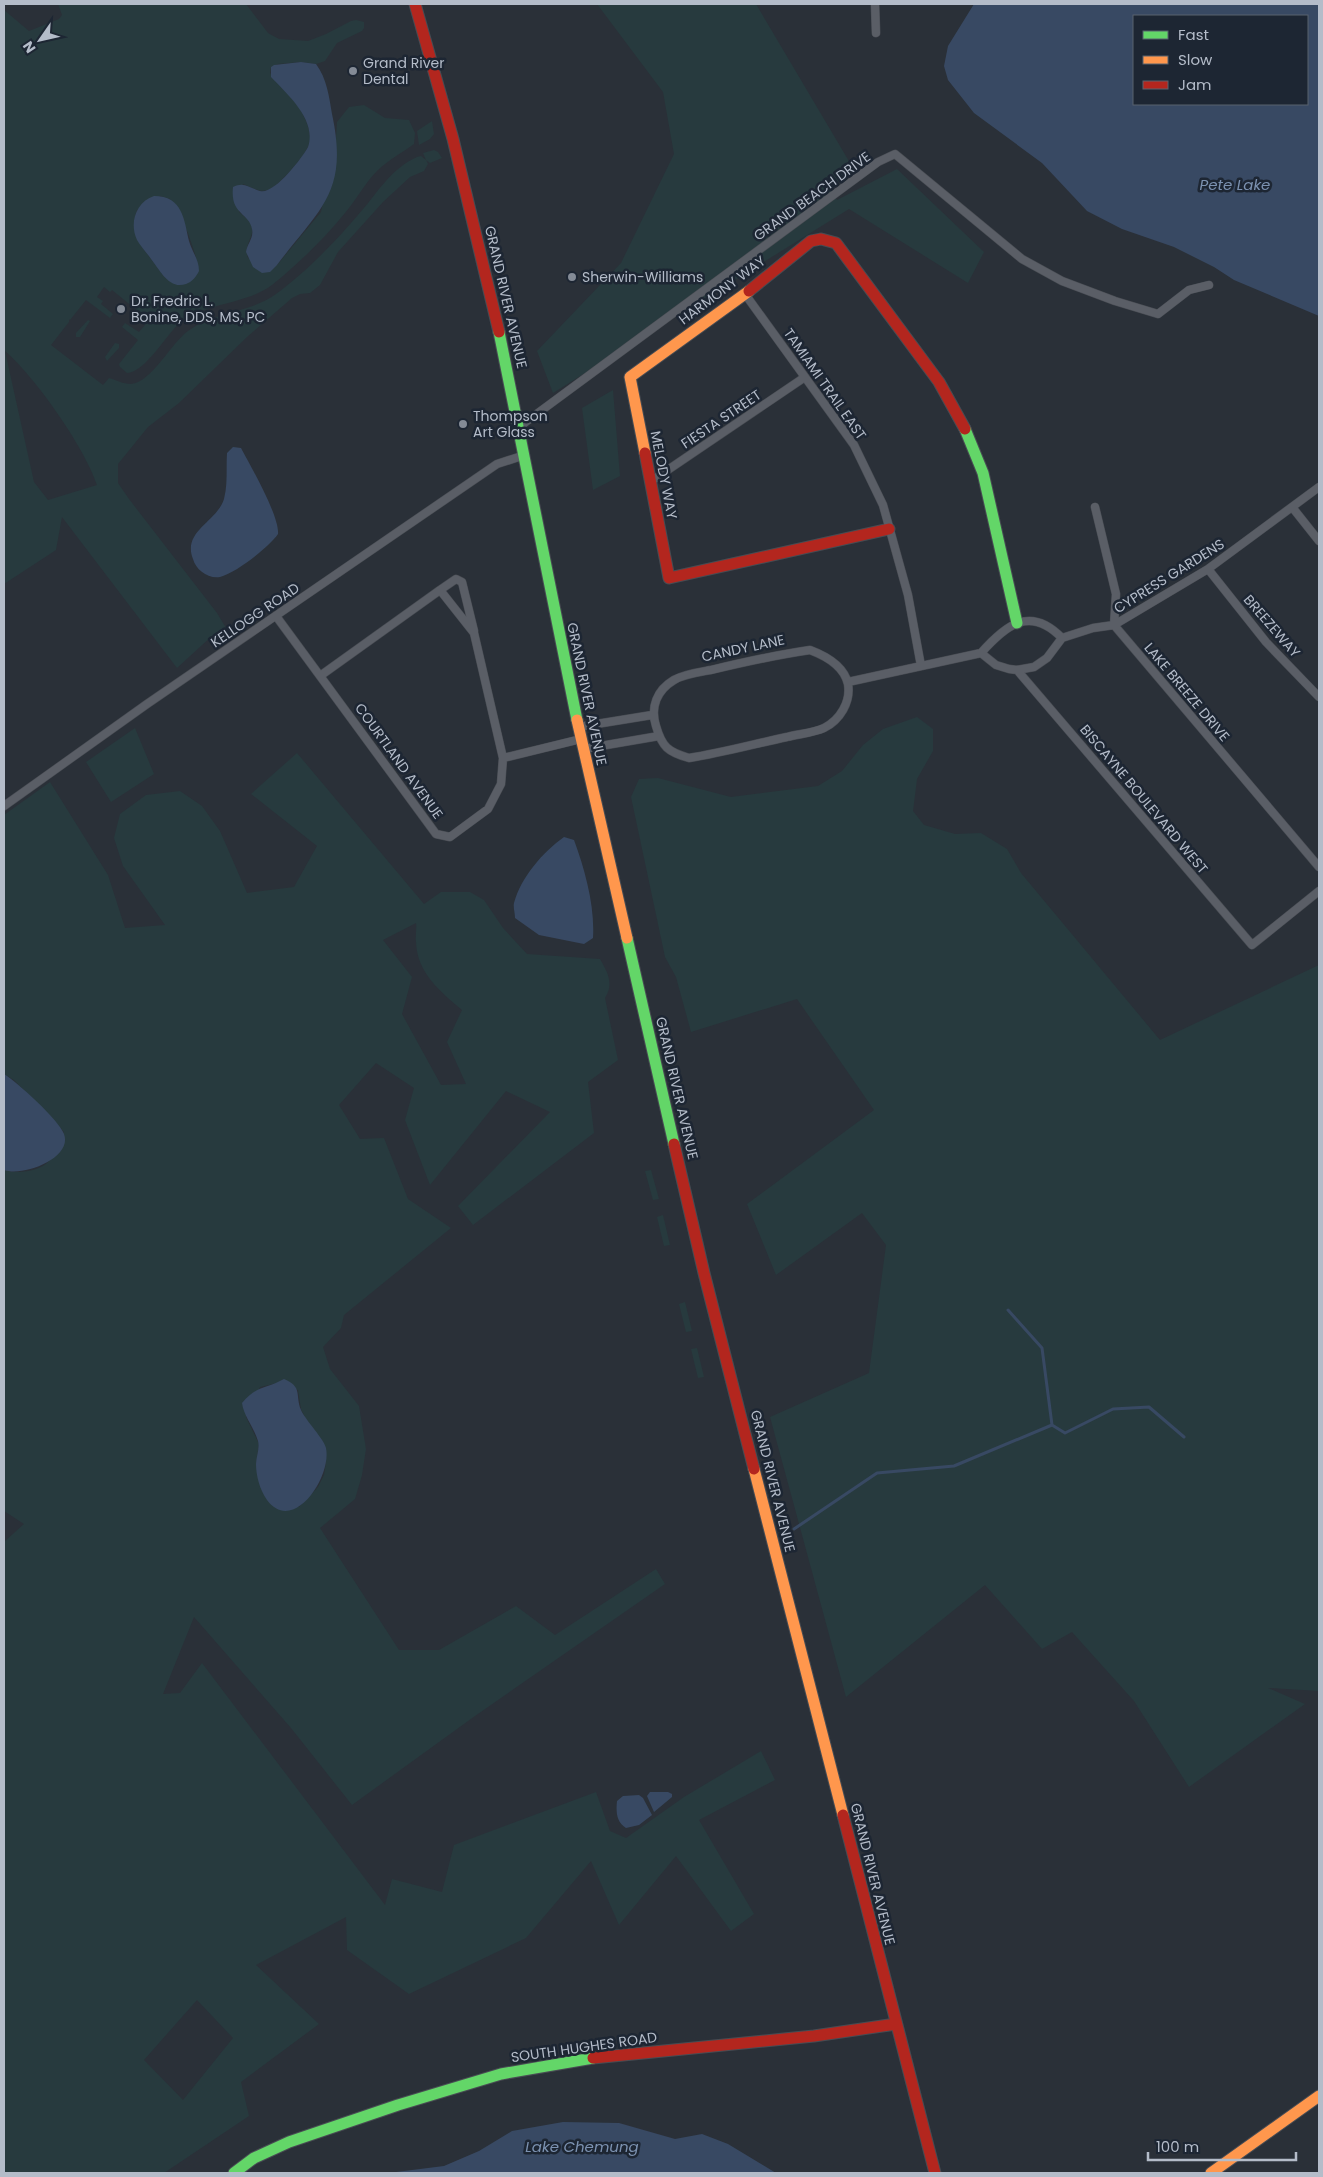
<svg xmlns="http://www.w3.org/2000/svg" width="1323" height="2177" viewBox="0 0 1323 2177" font-family="Poppins,sans-serif">
	<rect width="100%" height="100%" fill="#2a3038"/>
	<path fill="#273a3e" fill-rule="evenodd" d="M 58,4 L 246,4 L 268,33 L 279,39 L 308,41 L 326,34 L 351,21 L 356,20 L 364,22 L 364,28 L 362,31 L 337,43 L 325,61 L 316,64 L 301,62 L 278,64 L 271,67 L 270,73 C 284,90 304,107 309,130 C 309,133 311,138 310,141 C 309,152 278,187 268,190 C 260,193 251,187 243,184 L 239,212 C 267,232 241,239 248,258 L 277,265 L 321,212 L 336,138 L 337,122 L 349,107 L 364,105 L 385,118 L 409,120 L 415,133 L 414,144 C 402,153 388,160 377,171 C 365,183 356,200 345,213 C 324,239 298,264 272,285 C 245,305 208,302 181,322 C 166,334 146,372 127,373 L 120,367 L 119,364 L 138,340 L 122,327 L 125,323 L 139,332 L 145,325 L 138,319 L 140,317 L 143,319 L 144,316 L 112,290 L 110,292 L 104,287 L 97,297 L 103,301 L 101,304 L 113,314 L 110,318 L 86,300 L 70,320 L 69,319 L 69,322 L 51,345 L 103,385 L 109,378 C 116,380 123,384 131,384 C 152,382 171,343 188,331 C 215,311 250,313 276,294 C 305,273 335,242 358,215 C 377,194 390,169 417,157 L 421,156 L 426,160 L 423,153 L 434,150 L 438,152 L 442,158 L 430,163 L 426,160 L 428,164 L 424,171 L 410,177 L 383,202 L 338,252 L 320,285 L 310,293 L 300,294 L 292,298 L 247,337 L 179,403 L 148,427 L 118,464 L 118,483 L 129,499 L 217,613 L 226,628 L 223,635 L 213,635 L 177,668 L 62,517 L 56,550 L 4,584 L 4,10 L 29,31 L 59,19 L 62,15 ZM 160,196 L 170,199 L 188,233 L 196,257 L 164,276 C 149,255 128,237 137,210 ZM 5,351 C 35,377 84,446 97,485 L 48,500 L 34,482 Z
		M 597,4 L 756,4 L 853,168 L 831,188 L 837,200 L 897,169 L 984,252 L 968,283 L 849,209 L 553,393 L 537,351 L 621,263 L 674,154 L 663,92 Z
		M 432,121 L 434,134 L 430,139 L 419,145 L 417,131 Z
		M 88,320 L 90,321 L 80,337 L 76,337 L 76,333 Z
		M 115,343 L 119,344 L 119,348 L 107,361 L 105,357 Z
		M 613,390 L 620,476 L 593,490 L 582,408 Z
		M 917,717 L 933,729 L 933,751 L 917,779 L 913,811 L 924,825 L 955,834 L 981,833 L 1007,849 L 1021,873 L 1160,1040 L 1319,965 L 1319,1691 L 1268,1688 L 1305,1704 L 1189,1787 L 1134,1701 L 1072,1632 L 1042,1649 L 985,1585 L 846,1697 L 770,1417 L 869,1373 L 886,1245 L 862,1213 L 776,1275 L 747,1204 L 874,1110 L 797,999 L 691,1032 L 676,977 L 665,957 L 631,797 L 639,779 L 658,778 L 731,797 L 818,786 L 842,771 L 863,745 L 883,729 Z
		M 135,728 L 154,774 L 111,802 L 86,762 Z
		M 297,753 L 424,904 L 441,892 L 470,892 L 484,900 L 503,928 L 527,954 L 600,959 C 608,973 614,984 605,998 L 618,1060 L 588,1082 L 594,1133 L 473,1225 L 458,1206 L 550,1112 L 506,1091 L 430,1185 L 405,1120 L 414,1088 L 376,1063 L 339,1105 L 360,1139 L 384,1138 L 408,1199 L 451,1228 L 344,1315 L 341,1328 L 323,1347 L 330,1369 L 359,1406 L 366,1449 L 362,1475 L 355,1499 L 320,1528 L 399,1650 L 439,1650 L 516,1606 L 555,1635 L 656,1569 L 665,1584 L 475,1716 L 352,1805 L 291,1728 L 194,1617 L 163,1694 L 180,1693 L 202,1663 L 385,1905 L 392,1879 L 442,1892 L 454,1845 L 596,1792 L 610,1831 L 626,1838 L 684,1797 L 761,1751 L 775,1780 L 699,1820 L 754,1914 L 731,1931 L 676,1856 L 619,1925 L 591,1861 L 526,1938 L 409,1994 L 347,1950 L 346,1917 L 256,1965 L 319,2024 L 241,2082 L 249,2116 L 164,2173 L 4,2173 L 4,1542 L 24,1524 L 4,1511 L 4,1170 C 17,1174 39,1172 49,1161 C 55,1153 59,1141 64,1132 L 14,1080 L 4,1074 L 4,815 L 50,782 L 108,875 L 125,928 L 165,925 L 123,866 L 114,838 L 120,814 L 146,795 L 180,791 L 202,806 L 220,831 L 247,893 L 294,887 L 317,846 L 251,794 ZM 416,923 C 417,929 415,936 416,942 C 417,973 441,992 462,1010 L 447,1042 L 466,1084 L 441,1085 L 402,1014 L 412,977 L 383,940 ZM 278,1383 L 298,1390 L 301,1409 L 326,1462 L 324,1475 L 318,1487 L 299,1507 L 256,1464 L 259,1444 L 246,1417 L 260,1387 ZM 197,2000 L 233,2038 L 183,2100 L 144,2060 Z
		M 651,1170 L 659,1199 L 653,1200 L 645,1171 Z
		M 663,1215 L 670,1245 L 664,1246 L 657,1217 Z
		M 685,1302 L 692,1331 L 686,1332 L 679,1304 Z
		M 697,1348 L 704,1377 L 698,1378 L 691,1349 Z"/>
	<path fill="#384963" fill-rule="evenodd" d="M 974,4 L 1319,4 L 1319,316 L 1234,280 L 1214,267 L 1174,247 L 1122,229 L 1087,211 L 1042,163 L 974,113 L 948,80 L 944,66 L 948,46 ZM 1307,16 L 1307,104 L 1134,104 L 1134,16 Z
		M 301,62 L 316,64 C 327,79 329,96 332,114 C 349,193 320,208 277,265 L 270,272 L 262,273 L 253,267 L 246,252 C 247,244 254,238 252,229 C 249,212 230,215 233,187 C 244,181 250,188 260,191 C 274,195 302,158 308,147 C 317,120 288,95 271,77 L 271,67 L 274,65 Z
		M 154,196 C 183,196 184,220 189,241 C 192,252 199,259 199,271 C 196,277 192,282 186,284 C 169,290 160,270 151,259 C 147,253 141,247 137,240 C 129,223 136,202 154,196 Z
		M 233,447 L 241,448 C 250,465 280,517 278,534 C 269,547 236,573 220,577 C 208,579 196,570 193,559 C 182,531 217,522 224,499 C 228,484 226,467 227,453 Z
		M 564,837 L 574,840 C 585,870 595,906 593,938 L 584,944 L 539,935 L 515,918 C 515,913 513,907 514,903 C 521,877 543,852 564,837 Z
		M 4,1074 C 17,1082 59,1120 64,1134 C 73,1158 23,1177 4,1170 Z
		M 284,1379 C 303,1387 295,1395 301,1410 C 306,1421 324,1439 326,1448 C 332,1477 293,1535 267,1500 C 260,1490 256,1476 256,1464 C 256,1457 260,1448 258,1441 C 254,1427 244,1417 242,1403 C 257,1385 266,1389 284,1379 Z
		M 650,1792 L 668,1792 L 672,1794 L 672,1797 L 654,1812 L 647,1796 Z
		M 639,1795 L 643,1798 L 652,1815 L 639,1825 L 626,1828 C 616,1822 616,1811 617,1801 L 623,1796 Z
		M 563,2122 L 619,2123 L 675,2139 L 702,2134 L 728,2144 L 776,2173 L 388,2173 L 444,2166 L 479,2151 L 512,2131 Z"/>
	<g fill="none" stroke-linecap="round" stroke-linejoin="round">
		<path stroke="#384963" stroke-width="3" d="M 1008,1310 L 1042,1348 L 1052,1425
			M 794,1529 L 877,1473 L 954,1466 L 1052,1425 L 1065,1433 L 1113,1409 L 1149,1407 L 1184,1437"/>
		<defs>
			<path id="street" d="M 875,4 L 876,33
				M 745,294 L 854,445 L 883,505 L 908,595 L 921,666
				M 519,427 L 878,162 L 895,154 L 1022,259 L 1062,281 L 1115,301 L 1158,314 L 1189,290 L 1209,285
				M 650,482 L 805,377
				M 1095,507 L 1116,594 L 1114,625 L 1319,867
				M 1292,507 L 1319,541
				M 1208,569 L 1266,642 L 1319,697
				M 440,590 L 456,579 L 462,582 L 474,631
				M 276,616 L 436,834 L 450,837 L 488,809 L 501,784 L 503,758 L 474,633 L 440,590 L 320,676
				M 810,650 C 826,656 844,666 848,684 C 851,702 840,720 824,728 C 813,733 798,734 787,737 C 754,744 722,753 689,758 C 668,752 662,747 656,726 C 650,707 657,690 674,680 C 684,674 700,672 711,670 C 744,662 776,655 810,650 Z
				M 981,653 L 996,665 L 1009,669 L 1017,670 L 1034,667 L 1047,658 L 1062,638 L 1093,628 L 1114,625 L 1208,569 L 1319,487
				M 981,653 C 1006,625 1030,605 1062,638
				M 1017,670 L 1252,945 L 1319,891
				M 848,682 L 981,653
				M 578,727 L 652,715
				M 583,749 L 659,736
				M 503,758 L 581,739
				M 4,806 L 147,704 L 497,464 L 525,455"/>
			<path id="fast" d="M 499,332 L 577,720
				M 965,429 L 983,473 L 1017,623
				M 627,938 L 674,1144
				M 234,2173 L 254,2158 L 289,2142 L 398,2105 L 501,2074 L 593,2058"/>
			<path id="slow" d="M 645,453 L 630,377 L 749,291
				M 577,720 L 627,938
				M 754,1469 L 843,1815
				M 1211,2173 L 1319,2096"/>
			<path id="jam" d="M 415,4 L 453,139 L 499,332
				M 749,291 L 811,241 L 821,239 L 836,243 L 939,382 L 965,429
				M 645,453 L 669,578 L 889,529
				M 674,1144 L 704,1273 L 754,1469
				M 843,1815 L 935,2173
				M 593,2058 L 814,2036 L 896,2024"/>
		</defs>
		<use href="#street" stroke="#484c53" stroke-width="9"/>
		<use href="#fast" stroke="#484c53" stroke-width="13"/>
		<use href="#slow" stroke="#484c53" stroke-width="13"/>
		<use href="#jam" stroke="#484c53" stroke-width="13"/>
		<use href="#street" stroke="#5a5e66" stroke-width="8"/>
		<use href="#fast" stroke="#63d668" stroke-width="11"/>
		<use href="#slow" stroke="#ff974d" stroke-width="11"/>
		<use href="#jam" stroke="#b3261e" stroke-width="11"/>
	</g>
	<g fill="#848b96" stroke="#1d2633" stroke-width="2">
		<circle cx="353" cy="71" r="5"/>
		<circle cx="572" cy="277" r="5"/>
		<circle cx="121" cy="309" r="5"/>
		<circle cx="463" cy="424" r="5"/>
	</g>
	<g text-anchor="middle" stroke-width="5" stroke-linejoin="round" paint-order="stroke">
		<g font-size="14" fill="#b4bcc9" stroke="#1d2633" text-anchor="start">
			<text x="363" y="68">Grand River<tspan x="363" dy="16">Dental</tspan></text>
			<text x="582" y="282">Sherwin-Williams</text>
			<text x="131" y="306">Dr. Fredric L.<tspan x="131" dy="16">Bonine, DDS, MS, PC</tspan></text>
			<text x="473" y="421">Thompson<tspan x="473" dy="16">Art Glass</tspan></text>
		</g>
		<g font-size="14" fill="#b4bcc9" stroke="#1d2633">
			<text transform="translate(812 196) rotate(-36)" y="5">GRAND BEACH DRIVE</text>
			<text transform="translate(722 290) rotate(-37)" y="5">HARMONY WAY</text>
			<text transform="translate(506 297) rotate(77)" y="5">GRAND RIVER AVENUE</text>
			<text transform="translate(825 384) rotate(55)" y="5">TAMIAMI TRAIL EAST</text>
			<text transform="translate(721 419) rotate(-34)" y="5">FIESTA STREET</text>
			<text transform="translate(664 475) rotate(79)" y="5">MELODY WAY</text>
			<text transform="translate(1169 576) rotate(-32)" y="5">CYPRESS GARDENS</text>
			<text transform="translate(255 615) rotate(-34)" y="5">KELLOGG ROAD</text>
			<text transform="translate(1272 626) rotate(49)" y="5">BREEZEWAY</text>
			<text transform="translate(743 648) rotate(-12)" y="5">CANDY LANE</text>
			<text transform="translate(1187 692) rotate(50)" y="5">LAKE BREEZE DRIVE</text>
			<text transform="translate(587 694) rotate(78)" y="5">GRAND RIVER AVENUE</text>
			<text transform="translate(399 761) rotate(54)" y="5">COURTLAND AVENUE</text>
			<text transform="translate(1144 799) rotate(50)" y="5">BISCAYNE BOULEVARD WEST</text>
			<text transform="translate(677 1088) rotate(77)" y="5">GRAND RIVER AVENUE</text>
			<text transform="translate(773 1481) rotate(76)" y="5">GRAND RIVER AVENUE</text>
			<text transform="translate(873 1874) rotate(76)" y="5">GRAND RIVER AVENUE</text>
			<text transform="translate(584 2047) rotate(-8)" y="5">SOUTH HUGHES ROAD</text>
		</g>
		<g font-size="15" font-style="italic" fill="#7c92b1" stroke="#1d2633">
			<text x="1235" y="190">Pete Lake</text>
			<text x="582" y="2152">Lake Chemung</text>
		</g>
	</g>
	<rect width="1323" height="2177" fill="none" stroke="#b4bcc9" stroke-width="10"/>
	<rect x="1133" y="15" width="175" height="90" fill="#1d2633" stroke="#59626f"/>
	<rect x="1143" y="31" width="25" height="8" fill="#63d668" stroke="#59626f"/>
	<text x="1178" y="40" font-size="15" fill="#b4bcc9">Fast</text>
	<rect x="1143" y="56" width="25" height="8" fill="#ff974d" stroke="#59626f"/>
	<text x="1178" y="65" font-size="15" fill="#b4bcc9">Slow</text>
	<rect x="1143" y="81" width="25" height="8" fill="#b3261e" stroke="#59626f"/>
	<text x="1178" y="90" font-size="15" fill="#b4bcc9">Jam</text>
	<g transform="translate(40 40) rotate(236)" stroke="#1d2633" stroke-width="4" paint-order="stroke">
	<path d="M0-4L9 19L0 12L-9 19Z" fill="#b4bcc9"/>
	<text y="-8" font-size="14" font-weight="bold" text-anchor="middle" fill="#b4bcc9">N</text>
	</g>
	<path d="M1148 2152v8h148v-8" fill="none" stroke="#b4bcc9" stroke-width="2.5"/>
	<text x="1156" y="2152" font-size="15" fill="#b4bcc9" stroke="#1d2633" stroke-width="4" paint-order="stroke">100 m</text>
</svg>
